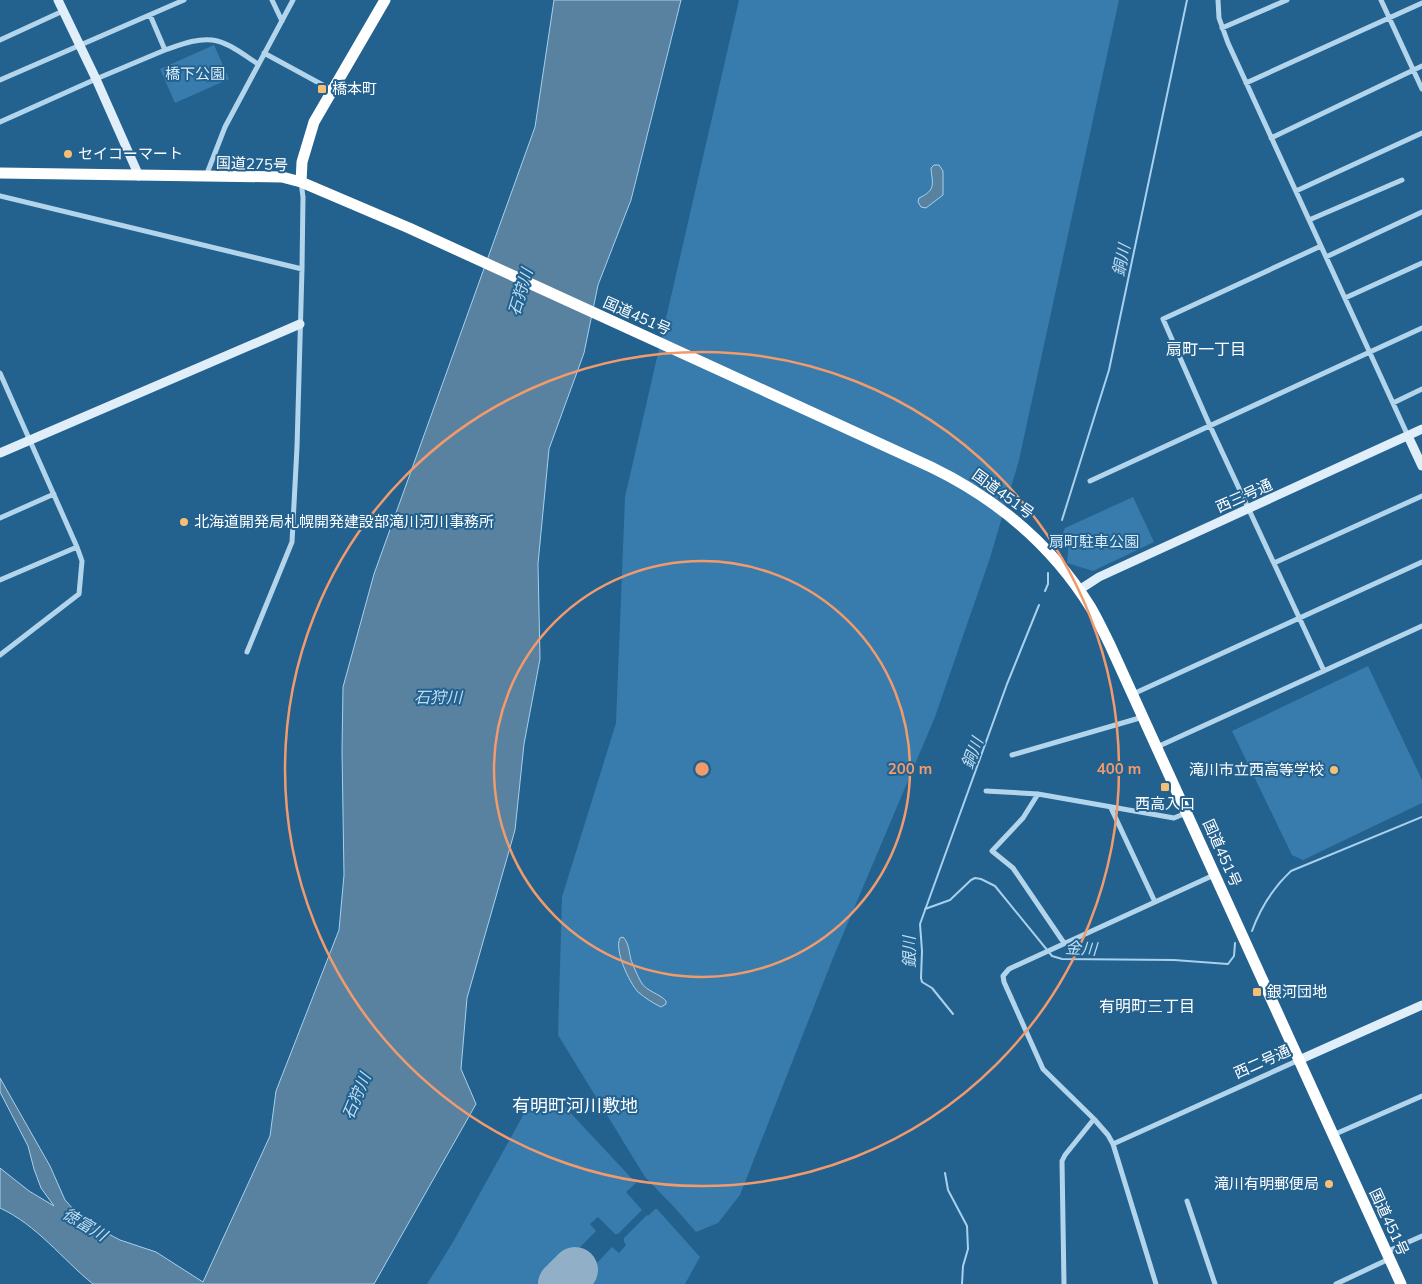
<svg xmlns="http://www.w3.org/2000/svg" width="1422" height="1284" viewBox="0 0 1422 1284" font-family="Mulish,'Noto Sans JP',sans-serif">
	<rect width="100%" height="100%" fill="#23618f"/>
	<path fill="#377cac" d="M 739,0 L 1119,0 L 1019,460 L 990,558 L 935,717 L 833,958 L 740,1195 L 718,1223 L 696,1232 L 674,1207 L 645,1177 L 558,1035 L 562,897 L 616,723 L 625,497 Z
		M 214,45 L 229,79 L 175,103 L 160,69 Z
		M 1133,497 L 1154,542 L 1093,571 L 1067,563 L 1069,540 L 1063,532 L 1065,528 Z
		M 1368,666 L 1422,780 L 1422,803 L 1303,860 L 1292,855 L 1232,731 Z
		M 548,1100 L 554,1101 L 565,1107 L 636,1183 L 626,1192 L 642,1210 L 618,1234 L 615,1234 L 598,1217 L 590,1224 L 596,1231 L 544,1284 L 427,1284 L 453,1242 L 525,1112 L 535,1103 Z
		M 655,1209 L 657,1209 L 700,1257 L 685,1284 L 577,1284 L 612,1247 L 619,1253 L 626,1245 L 624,1242 L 624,1238 L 647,1215 L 648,1216 Z
		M 574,1257 L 586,1257 L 586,1269 L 571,1284 L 548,1284 Z"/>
	<path fill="#5882a0" stroke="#a7d1ed" d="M 554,0 L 681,0 L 631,200 L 598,285 L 584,353 L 549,449 L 538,564 L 540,659 L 524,744 L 515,830 L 467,998 L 461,1069 L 476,1104 L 374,1284 L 93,1284 C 62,1259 37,1225 0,1208 L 0,1168 L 29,1191 L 54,1206 L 41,1188 L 34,1169 L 28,1146 L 0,1092 L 0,1078 L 50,1166 L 65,1200 L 84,1221 L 120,1240 L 156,1252 L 203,1282 L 270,1136 L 276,1091 L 339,930 L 344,875 L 342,751 L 343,687 L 374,574 L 535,127 Z
		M 934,165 L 939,165 L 943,171 L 943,195 L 926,208 L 921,207 L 918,202 L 919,198 C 937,190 932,183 931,168 Z
		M 623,937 C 629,943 629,952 631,960 C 634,967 637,975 641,982 C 647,992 659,993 666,1001 L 666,1004 L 661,1007 C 653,1003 645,998 638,992 C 629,982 614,950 620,938 Z"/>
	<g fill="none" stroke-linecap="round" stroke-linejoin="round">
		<path stroke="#a7d1ed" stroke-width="2" d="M 1062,520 L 1109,370 L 1187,0
			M 1045,591 L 1048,584 L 1048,573
			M 925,909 L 950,900 L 971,880 L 975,878 L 981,879 L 995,886 L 1052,956 L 1062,959 L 1174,960 L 1228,964 L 1234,956 L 1235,943
			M 1252,931 C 1260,909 1274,887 1291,871 L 1422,817
			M 953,1014 L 932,988 L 922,982 L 921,978 L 922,951 L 920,924 L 1007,684 L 1039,605
			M 945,1173 L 948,1190 L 967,1226 L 968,1249 L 963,1266 L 962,1284"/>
		<path stroke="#91b0c7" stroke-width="46" d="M 561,1284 L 575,1270"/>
		<path stroke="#b3d5ec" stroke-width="5" d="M 272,0 L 282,21
			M 1218,0 L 1219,18 L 1228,43 L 1408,436
			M 1381,0 L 1422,89
			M 1222,28 L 1287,0
			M 0,40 L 63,11
			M 165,50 C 180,45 197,38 212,40 C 229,42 245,56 258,64
			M 264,53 L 332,90
			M 0,80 L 184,0
			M 1246,83 L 1422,3
			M 0,122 L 96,79 L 165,50 L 150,15
			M 1271,138 L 1422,66
			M 206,176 L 225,127 L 293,0
			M 1296,191 L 1422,133
			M 0,196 L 302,269
			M 1309,220 L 1402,180
			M 1321,246 L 1163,319 L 1210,426 L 1324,671
			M 1326,257 L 1422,212
			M 1345,298 L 1422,263
			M 0,373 L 77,547 L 82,561 L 79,594 L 0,655
			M 1393,403 L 1422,389
			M 1090,481 L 1422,328
			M 0,518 L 54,494
			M 1274,563 L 1422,496
			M 0,580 L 77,547
			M 247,652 L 292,542 L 297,447 L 302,269 L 303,197 L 301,182
			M 1133,694 L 1422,562
			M 1157,747 L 1422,626
			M 1012,755 L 1143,717
			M 986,791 L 1038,794 L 1174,818 L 1186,813
			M 1038,794 L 1023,818 L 992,851 L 1013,868 L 1064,943
			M 1111,808 L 1155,902
			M 1333,1135 L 1422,1096
			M 1113,1144 L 1299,1060
			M 1187,1201 L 1215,1284
			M 1386,1252 L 1422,1236
			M 1064,1284 L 1062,1161 L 1065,1155 L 1094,1119
			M 1156,1284 L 1113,1144 L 1108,1135 L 1094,1119 L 1043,1069 L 1004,982 L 1003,976 L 1009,969 L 1214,875
			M 1336,1284 L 1389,1259"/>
		<path stroke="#dfeef9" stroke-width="9" d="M 58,0 L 96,79 L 139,176
			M 1408,436 L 1422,466
			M 0,453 L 300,324
			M 1079,590 L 1099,577 L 1422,429
			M 1299,1060 L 1422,1005"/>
		<path stroke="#fff" stroke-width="11" d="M 0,173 L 282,177 L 301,182 L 409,228 L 931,467 C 997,499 1052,545 1091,608 C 1098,620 1104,633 1110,645 L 1401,1284
			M 301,182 L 302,162 L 314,122 L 385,0"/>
	</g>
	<g fill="none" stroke="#f19b6d" stroke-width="2.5">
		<circle cx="702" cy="769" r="208"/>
		<circle cx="702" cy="769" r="417"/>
	</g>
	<g fill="#f7bf76" stroke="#23618f" stroke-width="2">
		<rect x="317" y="84" width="10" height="10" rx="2.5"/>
		<circle cx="68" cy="154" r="5"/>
		<circle cx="184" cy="522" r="5"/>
		<circle cx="1334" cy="770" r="5"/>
		<rect x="1160" y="782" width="10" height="10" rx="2.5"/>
		<rect x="1252" y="987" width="10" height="10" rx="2.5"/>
		<circle cx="1329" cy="1184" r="5"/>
	</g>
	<g text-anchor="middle" stroke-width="4" stroke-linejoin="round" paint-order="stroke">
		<g font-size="15" fill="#d8ebf9" stroke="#23618f">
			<text x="195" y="79">橋下公園</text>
			<text x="1094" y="547">扇町駐車公園</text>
		</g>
		<g font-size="15" fill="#fff" stroke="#23618f" text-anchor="start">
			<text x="332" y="94">橋本町</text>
			<text x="78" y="159">セイコーマート</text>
			<text x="194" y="527">北海道開発局札幌開発建設部滝川河川事務所</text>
			<text x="1324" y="775" text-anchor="end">滝川市立西高等学校</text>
			<text x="1165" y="809" text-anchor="middle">西高入口</text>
			<text x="1267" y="997">銀河団地</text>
			<text x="1319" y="1189" text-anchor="end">滝川有明郵便局</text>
		</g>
		<g font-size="15" fill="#fff" stroke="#23618f">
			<text transform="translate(252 164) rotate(2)" y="5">国道275号</text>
			<text transform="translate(637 316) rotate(24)" y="5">国道451号</text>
			<text transform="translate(1003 494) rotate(36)" y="5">国道451号</text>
			<text transform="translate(1244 496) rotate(-24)" y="5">西三号通</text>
			<text transform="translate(1222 853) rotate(66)" y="5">国道451号</text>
			<text transform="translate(1262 1062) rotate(-24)" y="5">西二号通</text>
			<text transform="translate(1389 1222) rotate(65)" y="5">国道451号</text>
		</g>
		<g font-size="16" font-style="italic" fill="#bfdef3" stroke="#23618f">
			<text transform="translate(1121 260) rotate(-78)" y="6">銅川</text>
			<text transform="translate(520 292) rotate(-73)" y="6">石狩川</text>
			<text x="438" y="703">石狩川</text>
			<text transform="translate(972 753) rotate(-69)" y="6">銅川</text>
			<text transform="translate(1081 948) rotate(3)" y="6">金川</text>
			<text transform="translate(909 952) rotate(-91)" y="6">銀川</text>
			<text transform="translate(356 1096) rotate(-67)" y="6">石狩川</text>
			<text transform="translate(85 1224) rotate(31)" y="6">徳富川</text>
		</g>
		<g font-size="16" fill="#fff" stroke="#23618f">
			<text x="1206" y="355">扇町一丁目</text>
			<text x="1147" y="1012">有明町三丁目</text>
		</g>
		<g font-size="18" fill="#fff" stroke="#23618f">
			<text x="575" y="1112">有明町河川敷地</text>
		</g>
	</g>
	<circle cx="702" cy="769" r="8" fill="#f19b6d" stroke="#23618f" stroke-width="2.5"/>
	<g font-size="15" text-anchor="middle" font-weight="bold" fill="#f19b6d" stroke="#23618f" stroke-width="4" stroke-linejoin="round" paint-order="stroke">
		<text x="910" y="774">200 m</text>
		<text x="1119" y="774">400 m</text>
	</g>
</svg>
